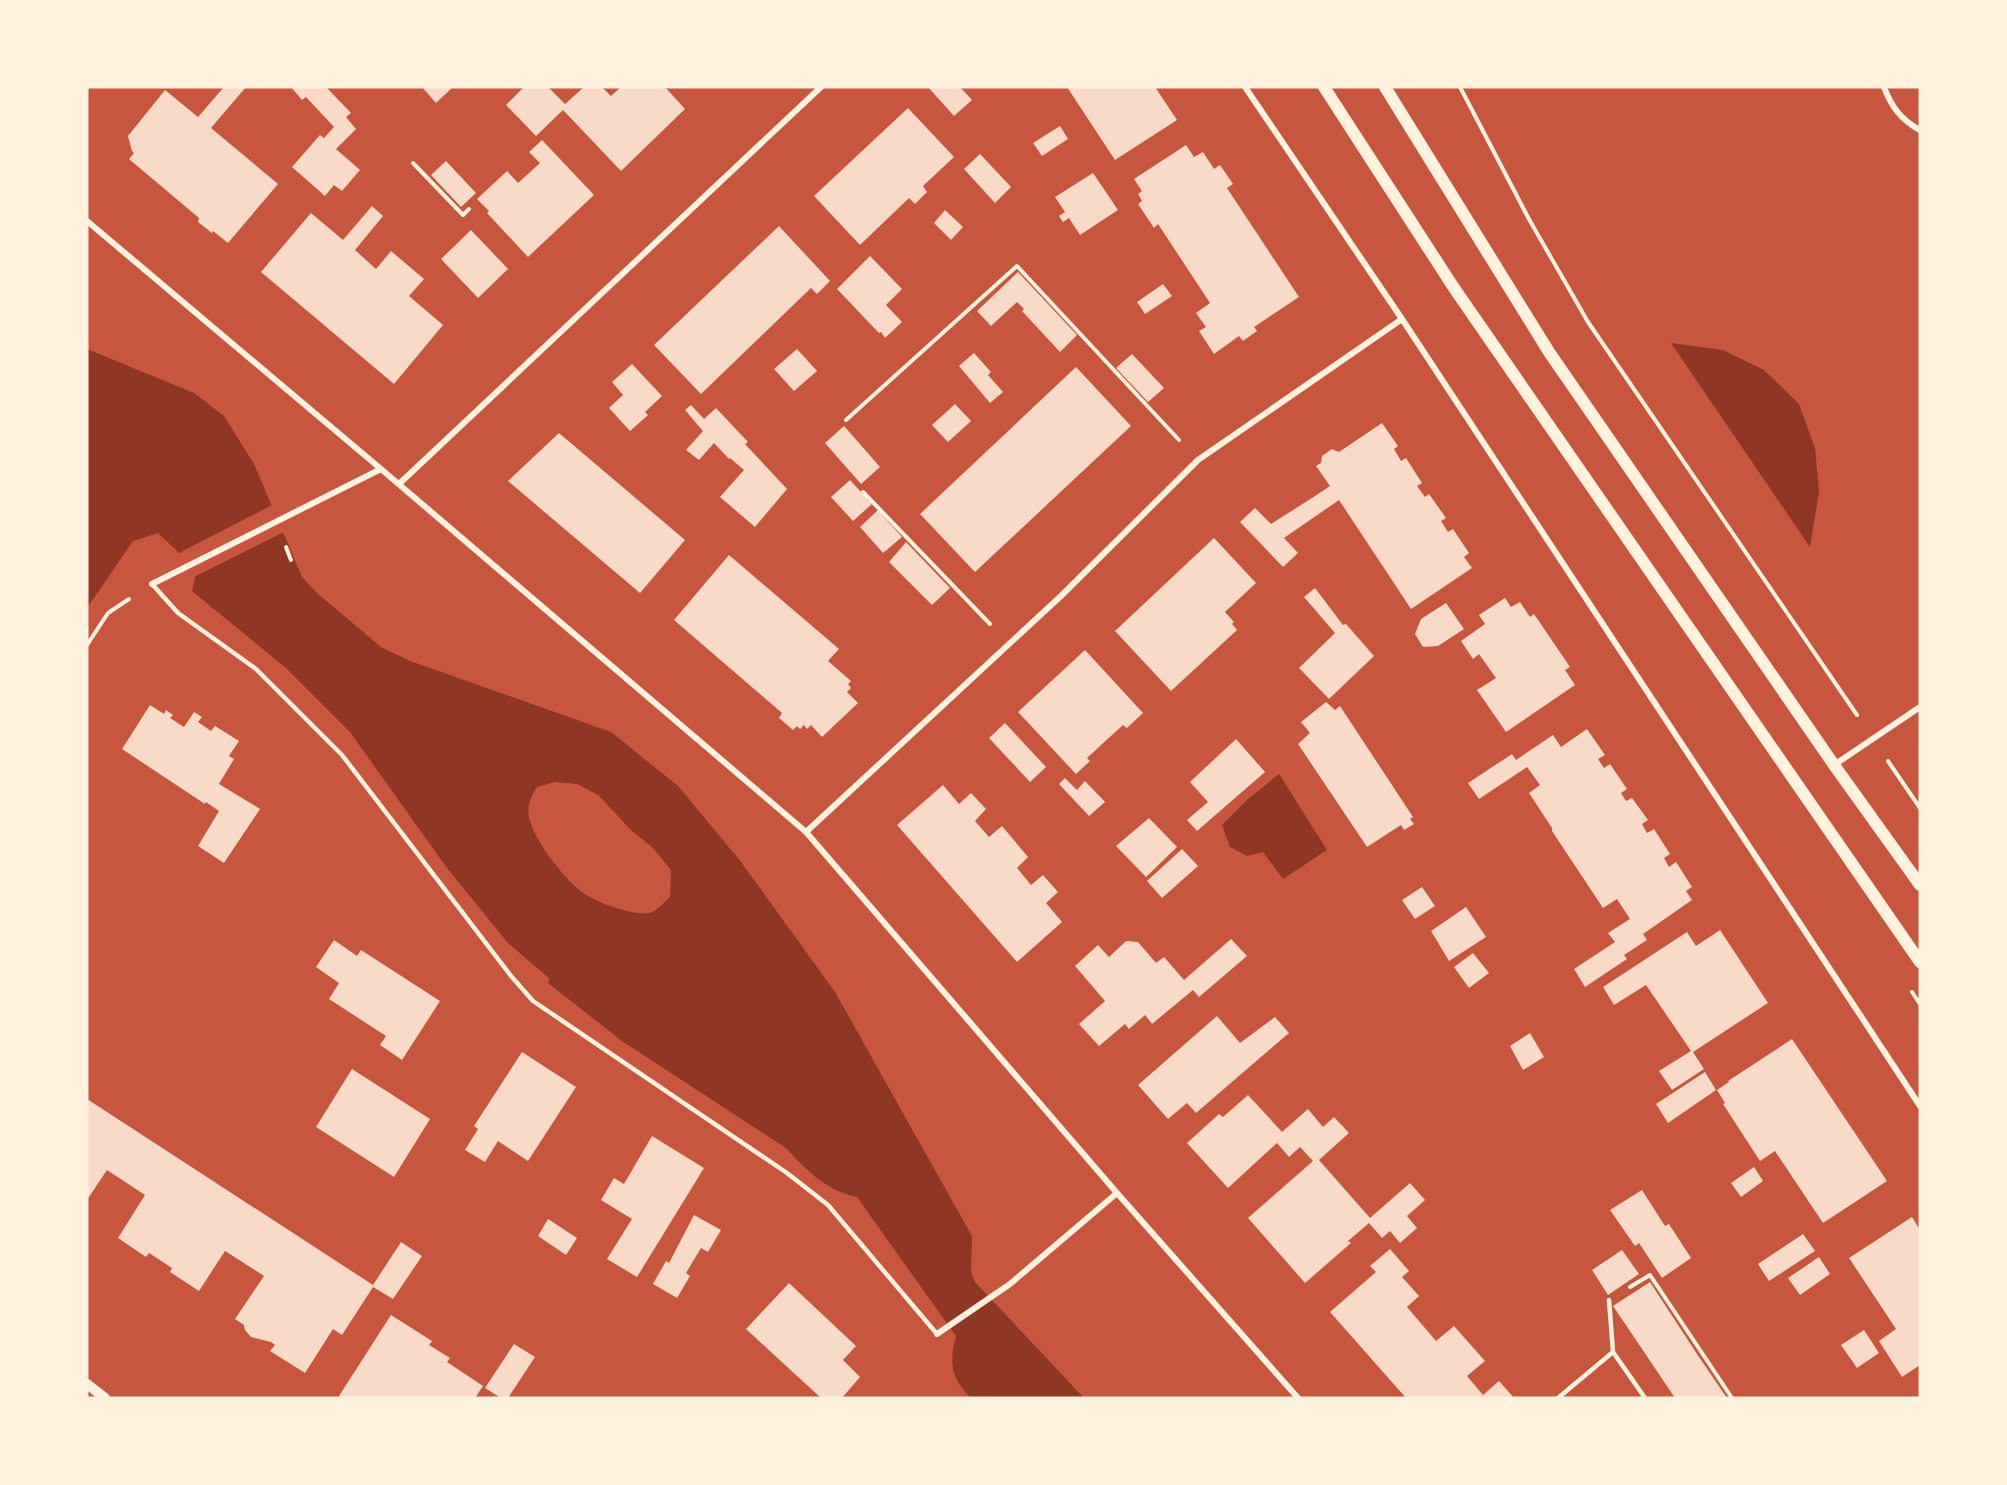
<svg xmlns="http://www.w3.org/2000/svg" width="2007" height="1485" viewBox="0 0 2007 1485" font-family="'Crimson Pro',serif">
	<rect width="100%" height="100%" fill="#c8553d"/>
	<path fill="#8f3625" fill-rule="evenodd" d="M 1671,343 L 1723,350 L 1764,370 L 1799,404 L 1815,448 L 1819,492 L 1810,547 Z
		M 87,349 L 194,393 L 224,416 L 254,464 L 302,577 L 318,594 L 381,647 L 410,661 L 611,732 L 678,786 L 741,862 L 835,992 L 972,1236 L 971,1272 L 975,1282 L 1084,1398 L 971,1398 C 951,1378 949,1363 956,1336 L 857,1197 C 828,1192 806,1170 786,1148 L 622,1041 L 548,983 L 550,979 L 508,943 L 447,868 L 350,732 L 286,668 L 192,591 L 195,578 L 176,550 L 158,533 L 133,541 L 87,608 ZM 555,782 L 577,784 L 598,795 L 631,830 L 653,848 L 671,870 L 670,897 C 665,901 658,910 652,912 C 637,918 595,902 582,892 C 564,879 533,839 529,817 C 527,805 531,797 537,787 Z
		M 1279,774 L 1327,850 L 1283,879 L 1263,852 L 1247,856 L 1230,847 L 1222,825 L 1248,799 Z"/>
	<path fill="#c8553d" d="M 274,504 L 286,531 L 192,578 L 177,554 Z"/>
	<path fill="#f7dbc8" d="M 224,87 L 246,87 L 211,128 L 278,184 L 228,243 L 213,231 L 212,233 L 198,222 L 199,218 L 129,159 L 134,153 L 132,151 L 128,136 L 165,90 L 198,117 Z
		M 291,87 L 326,87 L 351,113 L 346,117 L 356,129 L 336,149 L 360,170 L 342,191 L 334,185 L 325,196 L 292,167 L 320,135 L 324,138 L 334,127 L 306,97 L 302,100 Z
		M 422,87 L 453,87 L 436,103 Z
		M 524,87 L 548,87 L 565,104 L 584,87 L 602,87 L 611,96 L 621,87 L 665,87 L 685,109 L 621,171 L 563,110 L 536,136 L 506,105 Z
		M 928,87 L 960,87 L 972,100 L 954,116 Z
		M 1067,87 L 1155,87 L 1177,120 L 1115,160 Z
		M 908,108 L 954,157 L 923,186 L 927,192 L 915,204 L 909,198 L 860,245 L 814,196 Z
		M 1060,126 L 1068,139 L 1042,156 L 1033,143 Z
		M 542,140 L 594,195 L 528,257 L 487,213 L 489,211 L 477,199 L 507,171 L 518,183 L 540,163 L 529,152 Z
		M 1186,145 L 1194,157 L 1203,152 L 1214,169 L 1220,165 L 1233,184 L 1227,188 L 1299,297 L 1254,327 L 1257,331 L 1243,341 L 1239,336 L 1214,354 L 1199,331 L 1206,327 L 1196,313 L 1210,303 L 1158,224 L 1154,228 L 1138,204 L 1142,201 L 1138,194 L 1142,191 L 1134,179 Z
		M 980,154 L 1011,187 L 995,203 L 964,169 Z
		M 446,161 L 476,193 L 461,207 L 431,175 Z
		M 1093,173 L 1118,210 L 1080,235 L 1069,218 L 1063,222 L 1059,216 L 1065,212 L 1055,197 Z
		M 372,206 L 383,216 L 355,250 L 376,269 L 391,251 L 424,279 L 409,296 L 443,325 L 394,384 L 261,272 L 311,213 L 343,240 Z
		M 945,210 L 963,227 L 951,240 L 934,223 Z
		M 779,226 L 830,281 L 817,294 L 811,288 L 701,394 L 654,345 Z
		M 471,230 L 508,269 L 478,298 L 441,259 Z
		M 870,256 L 902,289 L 886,305 L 902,322 L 885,338 L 881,332 L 879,333 L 837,289 Z
		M 1018,272 L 1077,335 L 1060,352 L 1022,311 L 1024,309 L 1017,302 L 991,326 L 977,311 Z
		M 1163,284 L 1172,296 L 1145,314 L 1137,302 Z
		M 797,349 L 817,371 L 794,391 L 774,369 Z
		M 974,353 L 991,372 L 988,375 L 1003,392 L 990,403 L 959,366 Z
		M 1132,354 L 1164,388 L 1148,402 L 1116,368 Z
		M 632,364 L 662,396 L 645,412 L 648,415 L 630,431 L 609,408 L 623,395 L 612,382 Z
		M 1076,367 L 1131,426 L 975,572 L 920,514 Z
		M 955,404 L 971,421 L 948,442 L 932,425 Z
		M 691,405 L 704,419 L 716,408 L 748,442 L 745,444 L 787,489 L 755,527 L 720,497 L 744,470 L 730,458 L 729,459 L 714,443 L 699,460 L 686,450 L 703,431 L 685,410 Z
		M 1382,423 L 1398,446 L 1394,449 L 1401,461 L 1406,458 L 1422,483 L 1417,486 L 1425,497 L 1429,494 L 1446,518 L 1441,521 L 1448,532 L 1453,529 L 1469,553 L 1464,557 L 1472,568 L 1411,609 L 1339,500 L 1284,538 L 1298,553 L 1283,567 L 1240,522 L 1255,508 L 1271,524 L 1315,496 L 1330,486 L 1316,466 L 1321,463 L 1322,456 L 1332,449 L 1339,452 Z
		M 844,426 L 880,467 L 861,484 L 825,443 Z
		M 559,433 L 685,540 L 640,593 L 508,481 Z
		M 850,480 L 872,504 L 853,521 L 831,497 Z
		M 878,510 L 902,537 L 883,553 L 860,527 Z
		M 1214,538 L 1256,583 L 1225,612 L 1234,622 L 1232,624 L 1237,630 L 1171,691 L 1115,631 Z
		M 906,542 L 950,588 L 932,605 L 889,562 Z
		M 729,555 L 839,649 L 828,661 L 851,681 L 848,684 L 851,688 L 847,692 L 858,703 L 822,737 L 811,725 L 807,729 L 804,725 L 800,729 L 797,726 L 793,730 L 779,718 L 782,713 L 674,620 Z
		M 1315,588 L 1343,625 L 1346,624 L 1374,656 L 1329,699 L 1299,668 L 1335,633 L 1304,597 Z
		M 1505,598 L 1511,607 L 1520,602 L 1530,617 L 1534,614 L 1570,667 L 1565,670 L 1575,685 L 1506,732 L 1477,690 L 1496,678 L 1479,654 L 1473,659 L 1461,641 L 1485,624 L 1479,615 Z
		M 1446,603 L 1464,629 L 1438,646 L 1423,647 L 1415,634 L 1421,619 Z
		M 1085,650 L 1143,713 L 1127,728 L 1123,725 L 1087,758 L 1090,761 L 1076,774 L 1018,712 Z
		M 1326,702 L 1335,710 L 1340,706 L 1413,817 L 1410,819 L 1414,824 L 1404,830 L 1401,825 L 1367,847 L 1298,744 L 1310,733 L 1301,722 Z
		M 150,705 L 164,714 L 166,710 L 173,715 L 170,718 L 184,727 L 194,712 L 202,717 L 198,722 L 211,731 L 215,726 L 239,741 L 229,756 L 234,759 L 219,784 L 260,809 L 224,863 L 198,846 L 219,811 L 206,802 L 205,804 L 122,749 Z
		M 1005,723 L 1046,767 L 1030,782 L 989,738 Z
		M 1587,729 L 1605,755 L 1598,759 L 1604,768 L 1610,764 L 1627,789 L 1621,793 L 1626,801 L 1632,798 L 1648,820 L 1642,824 L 1647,833 L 1654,829 L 1670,854 L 1664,858 L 1669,867 L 1676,862 L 1692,887 L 1686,891 L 1692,900 L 1643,934 L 1647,940 L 1624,955 L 1627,959 L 1585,987 L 1574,969 L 1615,942 L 1608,933 L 1630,919 L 1617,899 L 1603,908 L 1552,831 L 1552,828 L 1529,793 L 1540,785 L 1527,767 L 1479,799 L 1468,783 L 1512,754 L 1516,760 L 1553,735 L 1561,747 Z
		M 1236,739 L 1265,772 L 1197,831 L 1187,820 L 1208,802 L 1190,782 Z
		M 1065,778 L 1077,790 L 1085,781 L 1105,802 L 1089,816 L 1059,784 Z
		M 943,785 L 959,804 L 971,793 L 986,809 L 975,821 L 989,837 L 1002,826 L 1028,857 L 1017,868 L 1031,885 L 1043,875 L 1058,892 L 1046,903 L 1062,922 L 1017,962 L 897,825 Z
		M 1149,818 L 1177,847 L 1146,877 L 1116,846 Z
		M 1182,849 L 1198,866 L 1162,898 L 1147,881 Z
		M 1422,887 L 1435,906 L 1415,919 L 1402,900 Z
		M 1466,907 L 1486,937 L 1449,961 L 1431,931 Z
		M 1720,930 L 1768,1003 L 1693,1052 L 1704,1069 L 1672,1090 L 1659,1071 L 1691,1051 L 1646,985 L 1614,1005 L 1603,987 L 1687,932 L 1696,946 Z
		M 1231,939 L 1247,956 L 1199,997 L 1193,990 L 1152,1024 L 1145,1015 L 1129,1029 L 1125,1024 L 1099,1046 L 1079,1024 L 1105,1001 L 1075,966 L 1098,945 L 1109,957 L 1126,941 L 1138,942 L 1156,963 L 1164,957 L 1184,980 Z
		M 334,940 L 357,956 L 361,950 L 440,1001 L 402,1060 L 380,1045 L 386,1036 L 329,999 L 339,983 L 316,967 Z
		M 1473,953 L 1489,973 L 1469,988 L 1454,967 Z
		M 1217,1016 L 1240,1043 L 1275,1017 L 1289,1033 L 1196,1113 L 1187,1103 L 1168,1119 L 1138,1085 Z
		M 1530,1033 L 1544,1057 L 1523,1070 L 1510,1046 Z
		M 1792,1039 L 1887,1181 L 1823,1223 L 1775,1151 L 1760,1161 L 1723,1104 L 1725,1103 L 1717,1090 L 1729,1082 L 1728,1081 Z
		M 522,1052 L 576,1087 L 528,1161 L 498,1141 L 485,1162 L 465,1150 L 478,1129 L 474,1126 Z
		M 352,1069 L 430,1119 L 394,1177 L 316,1127 Z
		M 1705,1072 L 1716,1090 L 1668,1123 L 1656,1104 Z
		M 1248,1095 L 1282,1132 L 1308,1109 L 1323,1127 L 1334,1117 L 1349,1133 L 1319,1160 L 1370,1218 L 1410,1183 L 1425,1200 L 1407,1216 L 1417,1228 L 1400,1243 L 1390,1231 L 1382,1238 L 1369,1223 L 1348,1241 L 1351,1243 L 1305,1283 L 1248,1218 L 1313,1161 L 1300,1147 L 1289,1157 L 1277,1143 L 1228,1188 L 1187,1143 L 1219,1114 L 1223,1117 Z
		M 87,1099 L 373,1285 L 401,1242 L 422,1256 L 393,1299 L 373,1287 L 342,1335 L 333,1329 L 305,1373 L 270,1351 L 275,1345 L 271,1342 L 251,1337 L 245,1330 L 244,1325 L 235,1319 L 264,1276 L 225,1251 L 199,1291 L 170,1272 L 172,1268 L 149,1253 L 146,1257 L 118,1238 L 145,1195 L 107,1170 L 87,1200 Z
		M 652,1136 L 704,1168 L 637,1277 L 607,1259 L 632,1219 L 601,1200 L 614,1178 L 624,1184 Z
		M 1754,1167 L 1763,1181 L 1741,1197 L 1731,1183 Z
		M 1642,1190 L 1665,1226 L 1669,1224 L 1691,1258 L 1662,1278 L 1639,1243 L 1635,1246 L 1610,1210 Z
		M 694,1215 L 721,1230 L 708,1252 L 701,1248 L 686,1273 L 690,1276 L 677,1298 L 653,1284 L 666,1261 L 669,1263 Z
		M 1912,1217 L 1920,1230 L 1920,1365 L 1902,1377 L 1879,1341 L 1896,1329 L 1849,1258 Z
		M 548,1219 L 577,1238 L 566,1255 L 538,1236 Z
		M 1803,1234 L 1815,1251 L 1769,1281 L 1758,1264 Z
		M 1390,1249 L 1409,1271 L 1402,1277 L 1419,1296 L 1407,1307 L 1436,1341 L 1454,1326 L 1485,1361 L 1467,1376 L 1483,1395 L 1499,1381 L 1514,1398 L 1406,1398 L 1330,1312 L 1376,1272 L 1370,1266 Z
		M 1622,1250 L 1639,1274 L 1608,1295 L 1592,1270 Z
		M 1819,1257 L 1830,1274 L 1800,1295 L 1788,1278 Z
		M 1650,1282 L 1697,1354 L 1727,1398 L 1675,1398 L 1636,1340 L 1613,1306 Z
		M 789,1283 L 856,1346 L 843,1360 L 860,1377 L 842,1398 L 821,1398 L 746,1329 Z
		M 391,1315 L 432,1341 L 429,1345 L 450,1358 L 447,1362 L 483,1386 L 475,1398 L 342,1398 L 339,1396 Z
		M 1864,1330 L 1879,1353 L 1857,1368 L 1841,1345 Z
		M 514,1344 L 535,1357 L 508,1398 L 501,1398 L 485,1388 Z"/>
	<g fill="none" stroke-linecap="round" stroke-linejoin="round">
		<path stroke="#fff3e0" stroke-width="4" d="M 1460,87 L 1530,221 L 1588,322 L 1857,715
			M 413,163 L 463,215 L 469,209
			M 846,420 L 1017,266 L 1179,440
			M 863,492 L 990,624
			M 286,547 L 291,560
			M 87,645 L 108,613 L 129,599
			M 1888,761 L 1920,808
			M 1912,992 L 1920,1004
			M 1630,1287 L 1650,1275 L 1732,1398"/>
		<path stroke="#fff3e0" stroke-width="4.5" d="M 152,584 L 178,613 L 256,669 L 342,755 L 511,976 L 533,1001 L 787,1173 L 828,1205 L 937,1334
			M 1609,1300 L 1613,1352
			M 1558,1398 L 1613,1352 L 1645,1398"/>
		<path stroke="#fff3e0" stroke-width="6" d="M 1245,87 L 1402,319 L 1920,1106
			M 1884,87 C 1891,106 1901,120 1920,130
			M 87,221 L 381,469 L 806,832 L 1117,1193 L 1298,1398
			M 399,484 L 821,87
			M 152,584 L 381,469
			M 1834,765 L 1920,707
			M 806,832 L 1062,595 L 1198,460 L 1402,319
			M 937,1334 L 1010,1284 L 1117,1193"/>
		<path stroke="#fff3e0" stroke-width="10" d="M 87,1384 L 105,1398"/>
		<path stroke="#fff3e0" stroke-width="12" d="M 1324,87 L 1454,288 L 1920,962
			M 1385,87 L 1549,352 L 1834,765 L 1920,885"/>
	</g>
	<rect width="2007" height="1485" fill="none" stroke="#fff3e0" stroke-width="177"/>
</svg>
